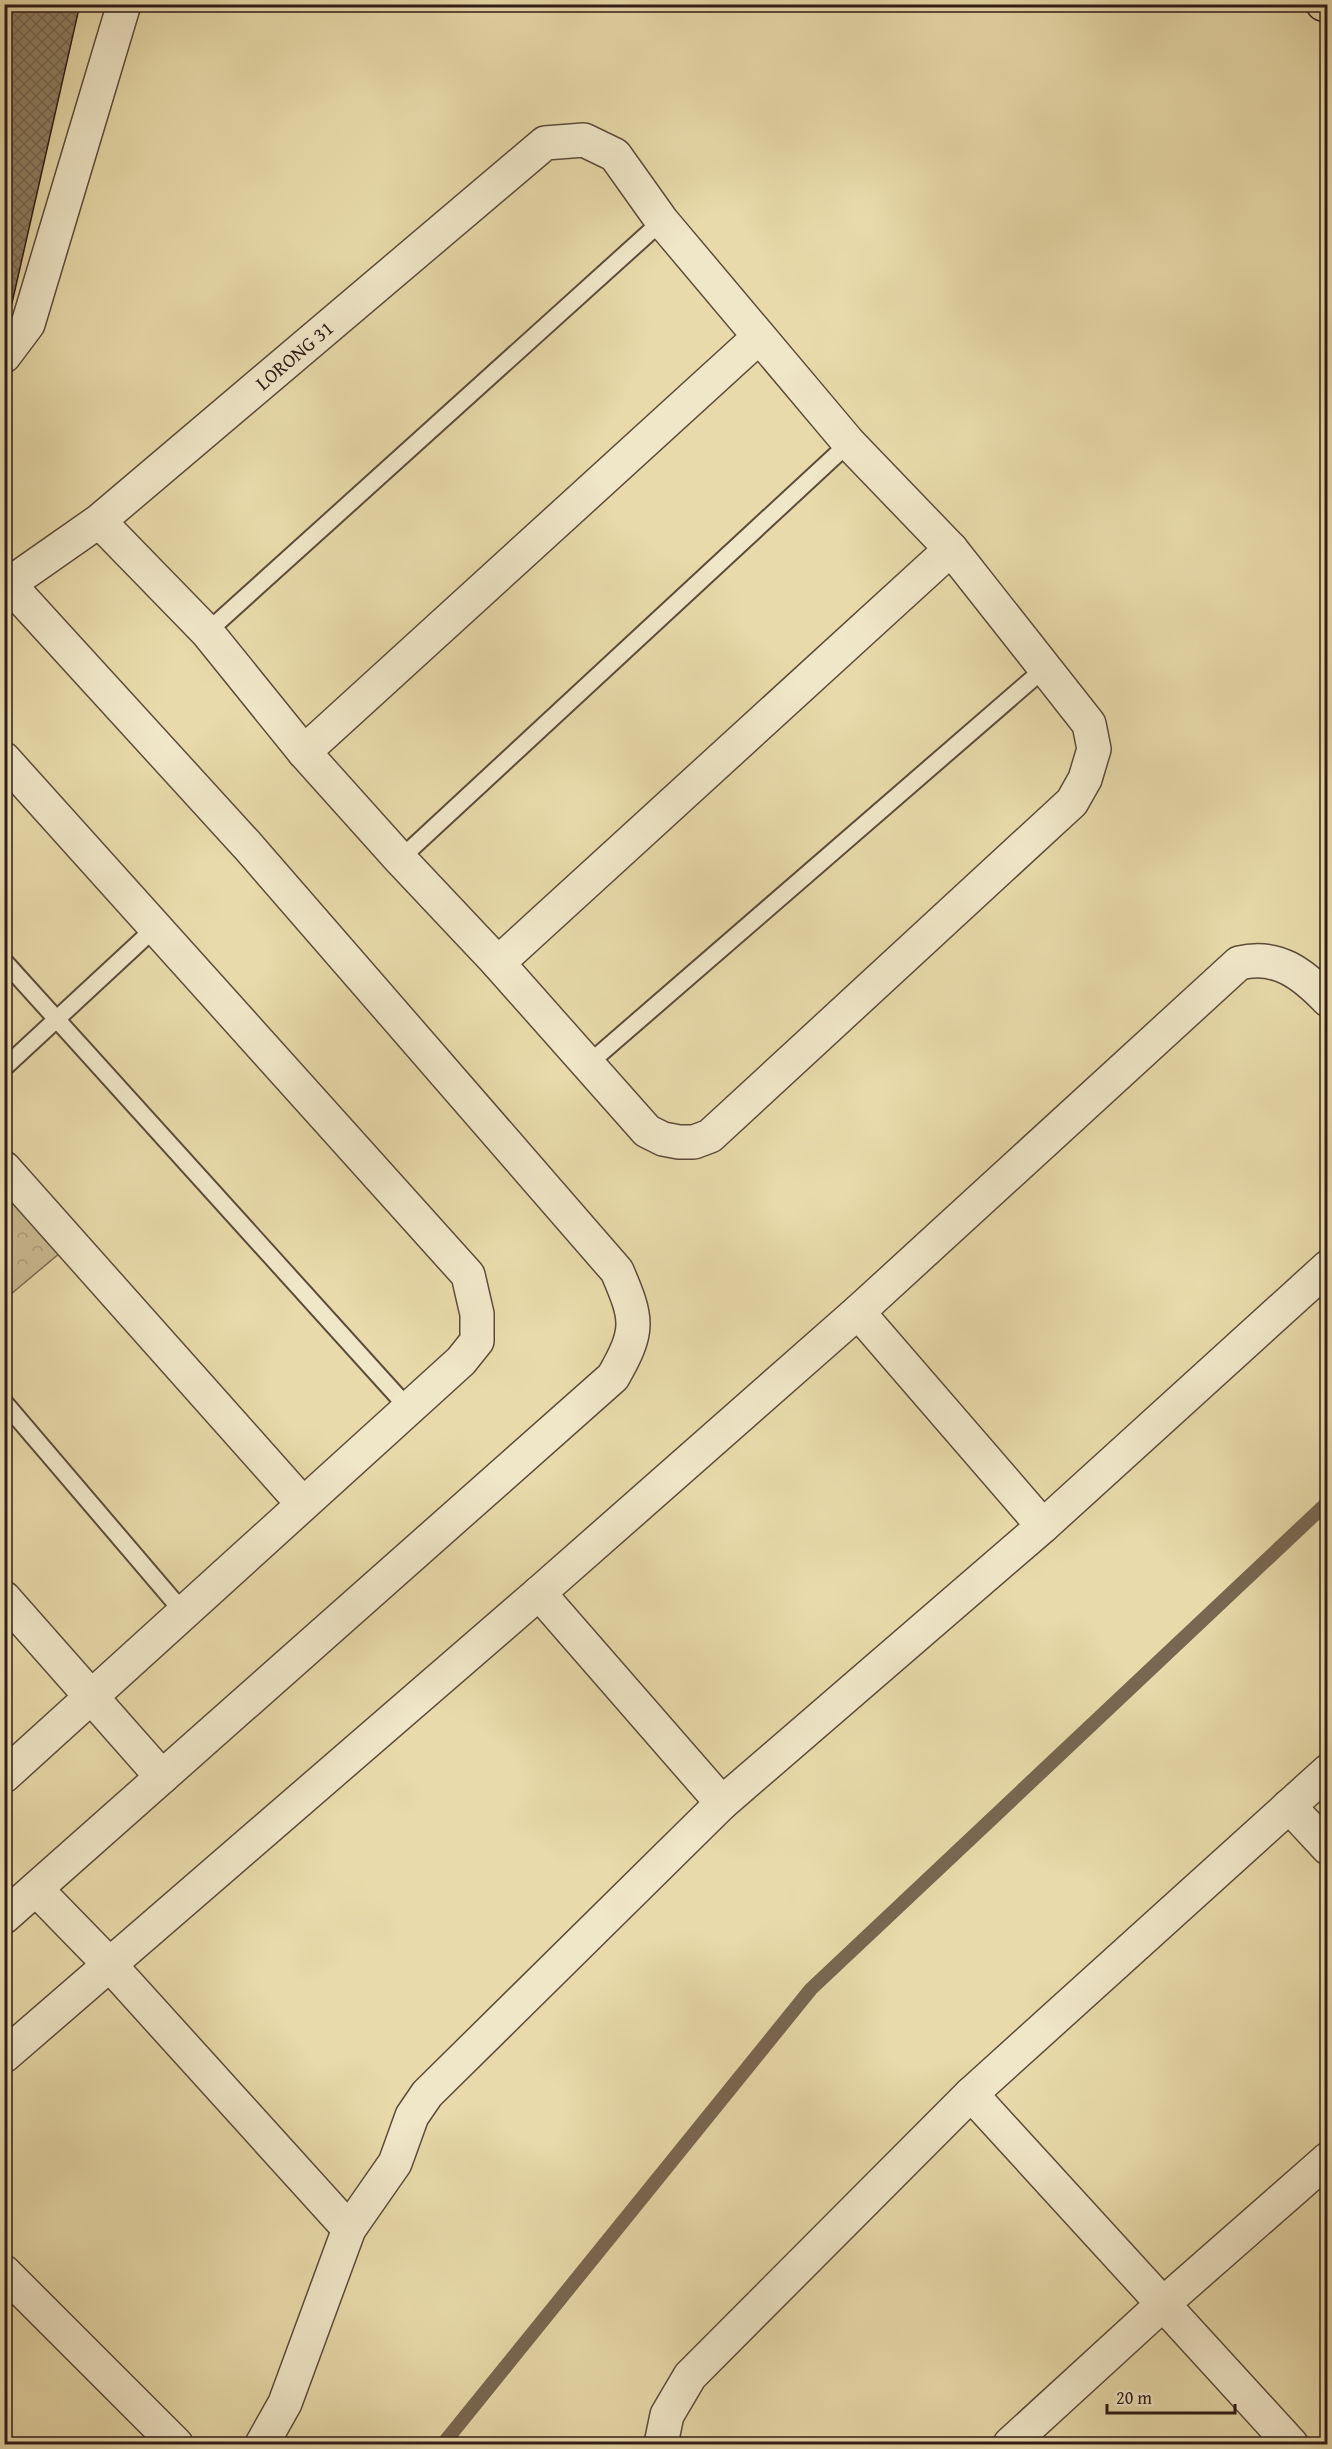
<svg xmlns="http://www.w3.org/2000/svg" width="1332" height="2449" viewBox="0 0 1332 2449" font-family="'Gentium Book Plus',serif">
	<defs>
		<pattern id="park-crowns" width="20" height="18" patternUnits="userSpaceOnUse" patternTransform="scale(1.5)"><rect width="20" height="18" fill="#c9ba91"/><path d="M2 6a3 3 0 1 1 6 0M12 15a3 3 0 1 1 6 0" fill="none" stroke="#ad9f7c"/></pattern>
		<pattern id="building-cross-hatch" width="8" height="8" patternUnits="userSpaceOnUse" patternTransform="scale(1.5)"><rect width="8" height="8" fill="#8f7f63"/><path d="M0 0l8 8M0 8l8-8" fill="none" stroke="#756751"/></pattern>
	</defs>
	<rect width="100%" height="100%" fill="#e8daaa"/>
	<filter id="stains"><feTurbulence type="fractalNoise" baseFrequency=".00333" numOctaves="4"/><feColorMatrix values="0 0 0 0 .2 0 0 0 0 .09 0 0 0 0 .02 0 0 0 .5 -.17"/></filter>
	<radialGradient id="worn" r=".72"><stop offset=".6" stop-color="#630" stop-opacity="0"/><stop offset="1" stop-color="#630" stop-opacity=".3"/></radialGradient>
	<path fill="url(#park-crowns)" stroke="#7c6b54" stroke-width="1.5" d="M 4,1168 L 72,1243 L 5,1299 L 4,1299 Z"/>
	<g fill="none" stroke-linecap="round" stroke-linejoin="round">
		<path stroke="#786751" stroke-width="14" d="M 443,2444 L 811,1989 L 1328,1502"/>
	</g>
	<path fill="url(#building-cross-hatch)" stroke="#2f1c16" stroke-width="1.5" d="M 4,4 L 80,4 L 12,303 L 4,301 Z"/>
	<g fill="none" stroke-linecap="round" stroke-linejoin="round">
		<defs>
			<path id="service" d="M 207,632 L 662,221
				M 400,859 L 849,443
				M 4,961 L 409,1409
				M 587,1065 L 1045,668
				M 4,1068 L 156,927
				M 4,1402 L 184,1613"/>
			<g id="minor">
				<path d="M 4,356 L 28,324 L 124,4"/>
				<path d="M 4,579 L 247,845 L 617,1271 C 638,1320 640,1330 613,1377 L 4,1917"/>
				<path id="s1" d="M 9,584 L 99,521 L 545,143 L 584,140 L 615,155 L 662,221 L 849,443 L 951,549 L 1089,724 L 1094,749 L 1085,779 L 1072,802 L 710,1136 L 694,1142 L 679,1142 L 663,1139 L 647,1131 L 498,963 L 400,859 L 304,752 L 207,632 L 99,521"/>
				<path d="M 304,752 L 759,337"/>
				<path d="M 4,759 L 468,1275 L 477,1314 L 477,1341 L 461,1361 L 4,1776"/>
				<path d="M 498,963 L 951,549"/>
				<path d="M 4,1168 L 303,1504"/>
				<path d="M 858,1312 L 1043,1526"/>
				<path d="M 539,1593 L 722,1803"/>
				<path d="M 4,1598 L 162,1777"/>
				<path d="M 1289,1806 L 1328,1848"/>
				<path d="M 36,1889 L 110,1965 L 349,2229"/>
				<path d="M 4,2056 L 539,1593 L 858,1312 L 1239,963 C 1277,954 1302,973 1328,1000"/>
				<path d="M 971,2094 L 1291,2444"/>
				<path d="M 4,2272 L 176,2444"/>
				<path d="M 262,2444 L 285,2403 L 349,2229 L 395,2163 L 412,2116 L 427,2094 L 722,1803 L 1043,1526 L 1328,1267"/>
				<path d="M 661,2444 L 667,2415 L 690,2376 L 971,2094 L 1328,1771"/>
				<path d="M 1010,2444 L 1164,2303 L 1328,2159"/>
			</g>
			<path id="primary" d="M 1323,4 L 1328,5"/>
		</defs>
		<use href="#service" stroke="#5d4c3b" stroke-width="20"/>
		<use href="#minor" stroke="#5d4c3b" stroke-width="36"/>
		<use href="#primary" stroke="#2f1c16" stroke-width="36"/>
		<use href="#service" stroke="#f0e7c8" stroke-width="16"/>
		<use href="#minor" stroke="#f0e7c8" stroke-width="33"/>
		<use href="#primary" stroke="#e8daaa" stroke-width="33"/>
	</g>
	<g text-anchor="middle" stroke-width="4.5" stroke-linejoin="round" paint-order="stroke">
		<g font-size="20" fill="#2f1c16" stroke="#f0e7c8">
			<text dy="7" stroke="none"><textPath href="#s1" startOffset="366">LORONG 31</textPath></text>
		</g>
	</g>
	<rect width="1332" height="2449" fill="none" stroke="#e8daaa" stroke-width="24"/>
	<rect x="6" y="6" width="1320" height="2437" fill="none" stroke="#2f1c16" stroke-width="3"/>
	<rect x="12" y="12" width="1308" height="2425" fill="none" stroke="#2f1c16" stroke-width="1.5"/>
	<path d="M1107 2404v9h128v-9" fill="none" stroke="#2f1c16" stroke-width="3"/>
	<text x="1116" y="2404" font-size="18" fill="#2f1c16" stroke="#f0e7c8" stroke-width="4.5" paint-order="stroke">20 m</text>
	<rect width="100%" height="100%" filter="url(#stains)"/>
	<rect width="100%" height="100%" fill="url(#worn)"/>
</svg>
